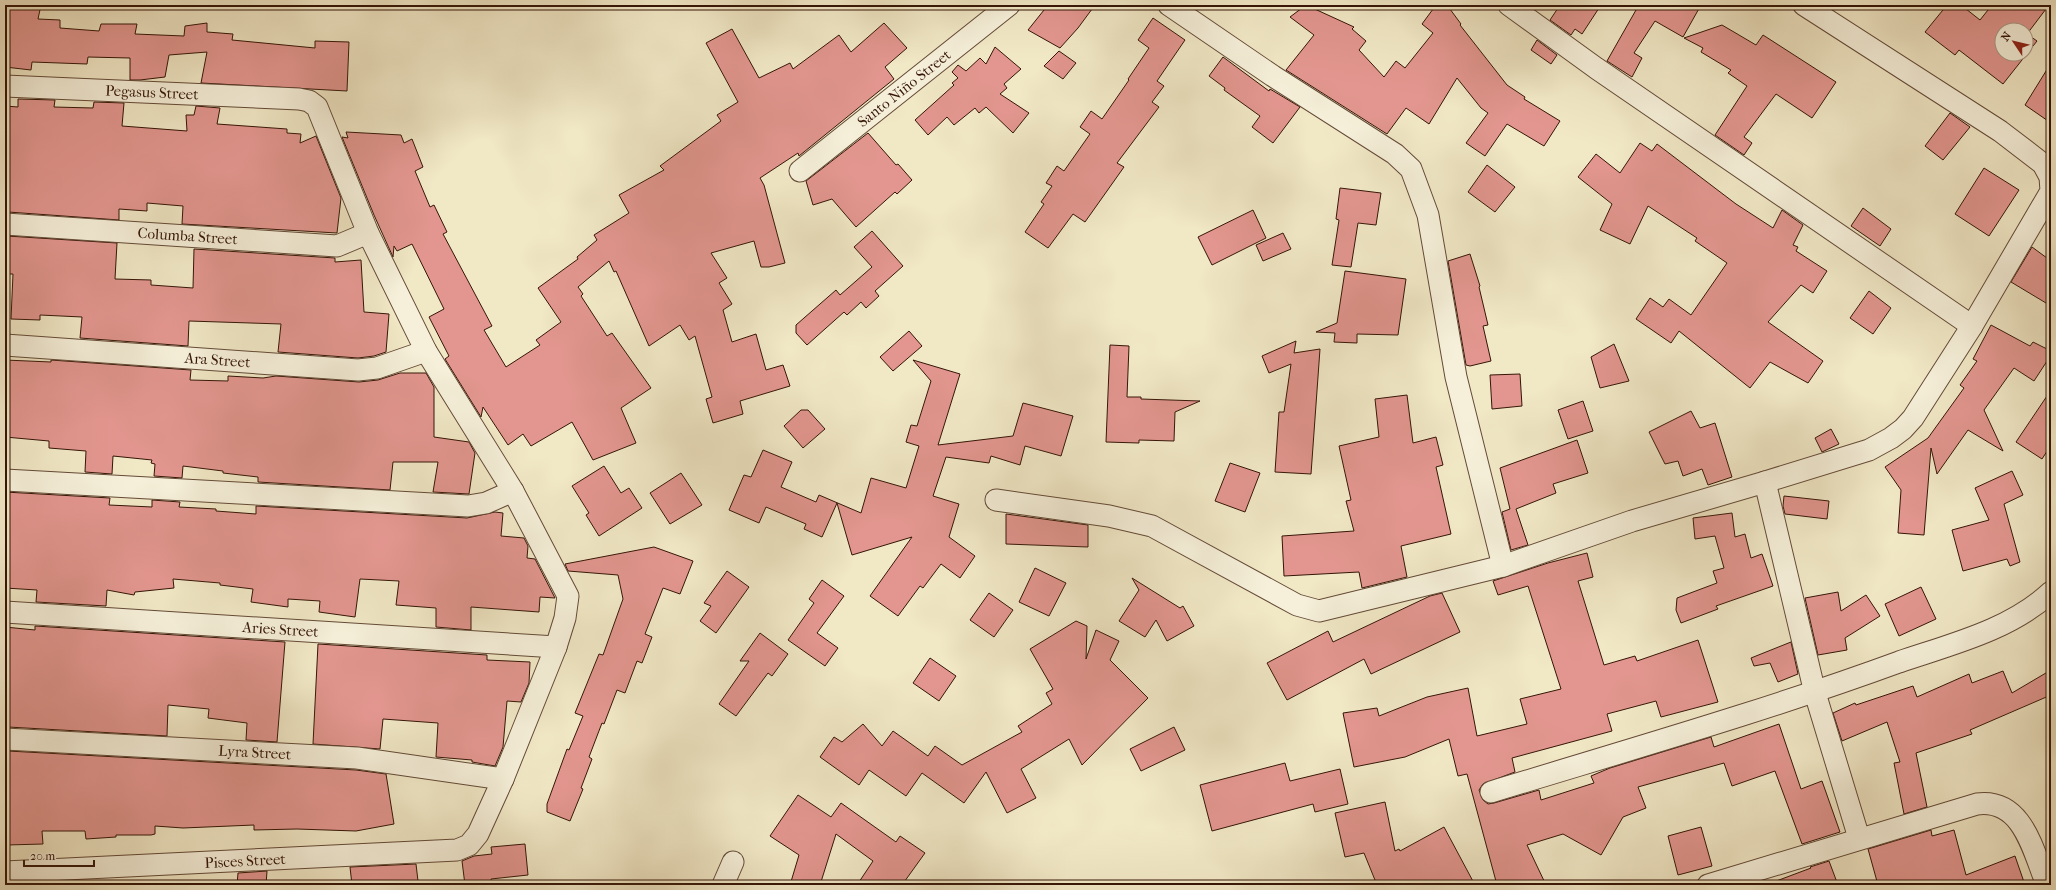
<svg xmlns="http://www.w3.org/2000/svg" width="2056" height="890" viewBox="0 0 2056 890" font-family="'IM FELL French Canon',serif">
	<rect width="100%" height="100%" fill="#f1e8c6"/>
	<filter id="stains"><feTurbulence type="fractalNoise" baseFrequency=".005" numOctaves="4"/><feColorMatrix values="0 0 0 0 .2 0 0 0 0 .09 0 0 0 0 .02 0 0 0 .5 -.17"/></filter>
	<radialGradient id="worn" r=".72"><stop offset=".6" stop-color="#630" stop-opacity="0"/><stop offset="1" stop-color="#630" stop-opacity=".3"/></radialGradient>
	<path fill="#e2968f" stroke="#351507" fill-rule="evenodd" d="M 5,5 L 41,5 L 38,19 L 60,20 L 60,28 L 99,31 L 101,24 L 137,24 L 135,34 L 184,36 L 185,26 L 207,23 L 207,32 L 233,34 L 232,40 L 315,48 L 315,41 L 349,42 L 347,91 L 201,83 L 207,52 L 169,55 L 165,77 L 140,80 L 130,80 L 130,58 L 88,57 L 87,64 L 32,62 L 31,70 L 5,67 Z
		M 1048,5 L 1095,5 L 1078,28 L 1060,48 L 1028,30 Z
		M 1306,5 L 1354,27 L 1352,29 L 1366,41 L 1359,50 L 1384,77 L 1396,61 L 1405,68 L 1433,33 L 1422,24 L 1436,5 L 1447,5 L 1461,24 L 1460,25 L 1507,85 L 1525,97 L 1524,99 L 1560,121 L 1544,146 L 1507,124 L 1485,156 L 1466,143 L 1488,113 L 1481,108 L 1457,78 L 1429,124 L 1406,108 L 1387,134 L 1286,70 L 1314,35 L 1290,17 Z
		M 1560,5 L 1601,5 L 1582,34 L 1575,29 L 1571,35 L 1550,20 Z
		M 1627,5 L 1701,5 L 1683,37 L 1655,21 L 1634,53 L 1642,58 L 1632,77 L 1607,61 L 1636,10 Z
		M 1947,5 L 1961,5 L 1980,20 L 1992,5 L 2049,5 L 2027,34 L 2037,41 L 2003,84 L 1959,50 L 1955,55 L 1925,32 ZM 2002,30 L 2026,30 L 2026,54 L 2002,54 Z
		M 1153,18 L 1185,40 L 1157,81 L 1164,86 L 1152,102 L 1159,107 L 1117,163 L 1124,167 L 1085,222 L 1073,214 L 1048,248 L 1025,232 L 1044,204 L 1041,202 L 1052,186 L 1046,183 L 1057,166 L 1064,171 L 1090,134 L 1080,127 L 1091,111 L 1102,119 L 1129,80 L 1128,79 L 1149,48 L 1138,40 Z
		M 884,23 L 907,48 L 885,67 L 894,79 L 799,156 L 798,153 L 760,178 L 764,185 L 785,263 L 769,267 L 761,267 L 754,241 L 711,253 L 727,278 L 719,283 L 732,304 L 723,310 L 732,342 L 756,334 L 766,370 L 783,365 L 790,386 L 740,401 L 743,414 L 713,423 L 706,399 L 712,397 L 695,336 L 689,340 L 680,325 L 649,346 L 616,271 L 614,272 L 609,261 L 578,287 L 583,294 L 581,296 L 607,336 L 612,333 L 651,388 L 621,408 L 636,443 L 593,460 L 572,422 L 531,446 L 523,434 L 508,445 L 483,407 L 481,417 L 445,359 L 449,356 L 429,317 L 444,309 L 412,244 L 397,251 L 394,246 L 393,257 L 374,215 L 342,137 L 348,138 L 346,132 L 401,135 L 404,143 L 412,139 L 423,167 L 415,171 L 430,207 L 434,205 L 447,232 L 443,234 L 492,326 L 484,330 L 506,367 L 540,345 L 536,340 L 561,322 L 538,288 L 578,259 L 577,257 L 597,240 L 594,235 L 629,213 L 619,195 L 664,170 L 660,166 L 721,121 L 717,115 L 738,102 L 706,43 L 732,29 L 759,78 L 790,63 L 793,69 L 839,35 L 851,52 Z
		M 1722,25 L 1756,45 L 1763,35 L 1836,82 L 1812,118 L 1776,94 L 1744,137 L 1752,143 L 1744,155 L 1715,135 L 1747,86 L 1728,73 L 1731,70 L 1701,52 L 1703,48 L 1684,38 Z
		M 1537,40 L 1557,55 L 1551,64 L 1531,50 Z
		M 995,47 L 1021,69 L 1004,84 L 1007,88 L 1000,94 L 1029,113 L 1013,133 L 986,107 L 979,113 L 975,108 L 954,125 L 947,117 L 928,135 L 915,120 L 954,85 L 952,83 L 958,78 L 952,72 L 958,65 L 966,71 L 980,58 L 986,64 Z
		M 1059,51 L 1076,63 L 1063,79 L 1044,66 Z
		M 1223,57 L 1269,91 L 1270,89 L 1300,107 L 1273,143 L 1252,127 L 1260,116 L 1224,90 L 1225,88 L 1209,76 Z
		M 2051,63 L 2051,123 L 2025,105 Z
		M 18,99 L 55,100 L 54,107 L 93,108 L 94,102 L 124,103 L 122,126 L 187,131 L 186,115 L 194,115 L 196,106 L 220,108 L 217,124 L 287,129 L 287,133 L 301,134 L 300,143 L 316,136 L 341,198 L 337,233 L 182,224 L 183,206 L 147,203 L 147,211 L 119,209 L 119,220 L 8,212 L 8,202 L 5,202 L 5,106 L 18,107 Z
		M 1950,113 L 1970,127 L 1943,160 L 1925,146 Z
		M 868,133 L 896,165 L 898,164 L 912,180 L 897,194 L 895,192 L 856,227 L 832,199 L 813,205 L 806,181 Z
		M 1640,143 L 1652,151 L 1657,144 L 1736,204 L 1773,228 L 1782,210 L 1803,225 L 1793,245 L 1798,247 L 1796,251 L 1827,271 L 1813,293 L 1801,285 L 1768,322 L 1823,361 L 1808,383 L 1770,362 L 1750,388 L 1679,331 L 1671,343 L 1636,319 L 1650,298 L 1663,307 L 1669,299 L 1691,315 L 1727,263 L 1695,241 L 1697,238 L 1648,206 L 1630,244 L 1600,230 L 1612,204 L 1578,177 L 1596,154 L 1620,173 Z
		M 1487,165 L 1515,187 L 1495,212 L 1468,192 Z
		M 1984,168 L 2019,190 L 1989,236 L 1955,214 Z
		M 1340,188 L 1381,193 L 1376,225 L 1358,223 L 1351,267 L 1332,265 L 1339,220 L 1336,219 Z
		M 1863,208 L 1891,229 L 1880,246 L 1851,226 Z
		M 1253,210 L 1266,238 L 1212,265 L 1198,237 Z
		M 872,231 L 903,266 L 875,291 L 879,296 L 866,308 L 861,302 L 847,315 L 844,312 L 807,345 L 796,333 L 796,325 L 836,290 L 840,295 L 872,267 L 854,247 Z
		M 1283,233 L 1291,249 L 1263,261 L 1256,245 Z
		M 7,236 L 117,243 L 115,279 L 151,280 L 151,285 L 193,288 L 194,249 L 335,258 L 335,262 L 361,260 L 364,312 L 389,314 L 386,352 L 374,356 L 358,358 L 278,352 L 281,324 L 189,321 L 188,346 L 80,338 L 82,317 L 40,315 L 40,320 L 11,319 L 13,274 L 6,274 Z
		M 2032,247 L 2051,261 L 2051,306 L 2011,282 Z
		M 1470,254 L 1480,286 L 1479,287 L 1488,325 L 1483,326 L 1491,361 L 1470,366 L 1466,365 L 1448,261 Z
		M 1345,271 L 1406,279 L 1398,335 L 1357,334 L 1357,343 L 1334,342 L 1335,333 L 1316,332 L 1337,323 Z
		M 1869,291 L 1891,308 L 1873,334 L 1850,318 Z
		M 1991,325 L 2030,346 L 2033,342 L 2051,351 L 2051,355 L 2034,381 L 2014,368 L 1984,410 L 2003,451 L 1968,430 L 1937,474 L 1931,448 L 1924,535 L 1898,533 L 1901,490 L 1885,467 L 1928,438 L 1964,388 L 1960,385 L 1977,361 L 1973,359 Z
		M 909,331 L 922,346 L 893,371 L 880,357 Z
		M 1296,341 L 1294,353 L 1320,349 L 1311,474 L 1275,472 L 1279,412 L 1284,412 L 1291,364 L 1269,373 L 1262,356 Z
		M 1614,344 L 1629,381 L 1600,388 L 1591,357 Z
		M 1110,345 L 1129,346 L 1127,397 L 1141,397 L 1141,399 L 1200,401 L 1175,412 L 1174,441 L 1139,440 L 1139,443 L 1106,442 Z
		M 5,360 L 51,362 L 51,360 L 191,370 L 190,380 L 228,381 L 228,376 L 263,378 L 276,376 L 359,382 L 378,380 L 400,373 L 426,373 L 434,387 L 434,437 L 469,442 L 475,453 L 469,494 L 433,492 L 438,462 L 393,462 L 390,490 L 258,482 L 258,477 L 223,473 L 223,471 L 183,466 L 182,478 L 154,476 L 155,464 L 151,463 L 152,460 L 113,456 L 112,474 L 85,472 L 86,451 L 49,448 L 49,441 L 5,437 Z
		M 913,360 L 960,374 L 938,445 L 1013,436 L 1023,403 L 1073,416 L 1061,456 L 1025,446 L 1020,465 L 991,456 L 989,463 L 946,457 L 933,496 L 959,504 L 949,537 L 975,556 L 960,578 L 941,564 L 923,588 L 920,586 L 898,616 L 870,596 L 912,537 L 852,555 L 837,503 L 822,537 L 804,529 L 806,524 L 766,507 L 759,523 L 729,510 L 744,475 L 751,477 L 763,450 L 792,462 L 781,487 L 816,502 L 819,495 L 861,513 L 871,478 L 906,488 L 919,446 L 906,442 L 911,425 L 917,426 L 931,381 Z
		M 1520,374 L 1522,406 L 1492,409 L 1490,375 Z
		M 2051,390 L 2051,445 L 2042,459 L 2016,442 Z
		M 1407,395 L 1413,443 L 1436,437 L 1443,465 L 1436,467 L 1451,534 L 1401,546 L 1407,577 L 1362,588 L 1359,572 L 1284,576 L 1282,536 L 1354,531 L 1346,501 L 1351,500 L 1339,446 L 1379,437 L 1375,399 Z
		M 1583,401 L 1593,431 L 1568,439 L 1558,410 Z
		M 801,410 L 808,410 L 825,429 L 803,448 L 784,426 Z
		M 1691,411 L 1700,428 L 1715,423 L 1732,477 L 1708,485 L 1702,469 L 1683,476 L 1678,461 L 1665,464 L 1649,432 Z
		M 1831,429 L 1839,444 L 1822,452 L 1815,438 Z
		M 1577,440 L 1588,473 L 1553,484 L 1556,493 L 1516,509 L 1528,545 L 1511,550 L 1502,512 L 1510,509 L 1500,468 Z
		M 1230,463 L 1260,473 L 1245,512 L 1215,501 Z
		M 604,466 L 621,493 L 629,488 L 642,508 L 599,536 L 586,515 L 589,513 L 572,486 Z
		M 2012,471 L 2023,495 L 2004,504 L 2020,562 L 2010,566 L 2007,559 L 1963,571 L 1952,530 L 1989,520 L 1975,488 Z
		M 681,473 L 702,505 L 670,524 L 650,493 Z
		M 5,492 L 110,498 L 109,505 L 152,507 L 152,500 L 180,502 L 179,507 L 216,509 L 216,511 L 256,514 L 256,506 L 467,518 L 495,512 L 503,513 L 501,536 L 524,538 L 528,546 L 527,558 L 535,559 L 555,598 L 540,597 L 539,612 L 471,607 L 471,630 L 436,627 L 436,608 L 396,605 L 399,581 L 360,579 L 355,617 L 319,612 L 320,601 L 288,599 L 288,607 L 251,602 L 253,589 L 220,585 L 220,583 L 173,579 L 174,588 L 135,592 L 134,595 L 107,590 L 106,606 L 36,602 L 37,590 L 5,588 Z
		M 1784,496 L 1829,501 L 1827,519 L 1785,514 L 1783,506 Z
		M 1732,513 L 1735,537 L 1745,534 L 1751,558 L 1762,554 L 1773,586 L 1716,606 L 1718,609 L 1681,623 L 1676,610 L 1677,598 L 1717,583 L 1713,571 L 1724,568 L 1715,536 L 1695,539 L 1693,518 Z
		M 1006,514 L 1088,525 L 1088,547 L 1006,544 Z
		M 654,547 L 693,561 L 680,594 L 663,588 L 645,634 L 652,637 L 642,663 L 637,661 L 625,693 L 617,690 L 604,724 L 602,723 L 589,757 L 592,759 L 581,788 L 583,789 L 570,821 L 547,812 L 547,804 L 567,749 L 569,750 L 583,716 L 575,713 L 599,654 L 603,655 L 623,599 L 618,575 L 568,571 L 565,564 Z
		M 1587,553 L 1593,577 L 1578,581 L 1604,665 L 1635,656 L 1637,661 L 1698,640 L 1718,702 L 1661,717 L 1656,701 L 1607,714 L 1612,731 L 1512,758 L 1515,772 L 1483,784 L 1479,790 L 1483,800 L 1488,804 L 1494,803 L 1539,790 L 1541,800 L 1594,783 L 1591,776 L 1610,768 L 1711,737 L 1714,747 L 1779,724 L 1801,789 L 1822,781 L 1840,832 L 1802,844 L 1775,771 L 1732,786 L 1724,763 L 1638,787 L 1646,808 L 1623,817 L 1601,855 L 1563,834 L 1527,845 L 1546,885 L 1497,885 L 1467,774 L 1458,776 L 1449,739 L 1405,757 L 1354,767 L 1343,713 L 1377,708 L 1379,716 L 1427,697 L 1468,688 L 1477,736 L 1527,724 L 1520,699 L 1561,689 L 1528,586 L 1498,595 L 1493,581 L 1548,563 Z
		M 1035,568 L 1066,583 L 1049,616 L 1019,602 Z
		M 727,571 L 749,587 L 716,633 L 700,621 L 711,606 L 704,603 Z
		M 1132,578 L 1180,608 L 1183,606 L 1194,626 L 1167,641 L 1156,620 L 1145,637 L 1119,621 L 1139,590 Z
		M 822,580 L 844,596 L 817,633 L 838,648 L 825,666 L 788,640 L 814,603 L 809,599 Z
		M 1921,587 L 1936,619 L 1899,636 L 1885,604 Z
		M 1838,592 L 1841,611 L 1866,595 L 1880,616 L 1845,638 L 1847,650 L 1818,655 L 1805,598 Z
		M 989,593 L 1013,610 L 994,637 L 970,620 Z
		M 1442,593 L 1460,632 L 1371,674 L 1364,659 L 1287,700 L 1267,663 L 1328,631 L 1333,642 L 1430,596 Z
		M 1076,621 L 1087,626 L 1086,659 L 1096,630 L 1119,641 L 1110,660 L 1148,698 L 1082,765 L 1069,739 L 1021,769 L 1036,798 L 1007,813 L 986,772 L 964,803 L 922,773 L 906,796 L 869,770 L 859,785 L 820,757 L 834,737 L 842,742 L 863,724 L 882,746 L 893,731 L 928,756 L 935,746 L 962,765 L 1022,732 L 1018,726 L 1052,704 L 1046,693 L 1053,689 L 1030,649 Z
		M 35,626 L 285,642 L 277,742 L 246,740 L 247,723 L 208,718 L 209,709 L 168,705 L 167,736 L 8,727 L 8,717 L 5,717 L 5,627 L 35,630 Z
		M 760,633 L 788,654 L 772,676 L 768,673 L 736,716 L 719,704 L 749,661 L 740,661 Z
		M 1791,642 L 1798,674 L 1778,682 L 1770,663 L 1754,666 L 1751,658 Z
		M 318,644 L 487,655 L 487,660 L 530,662 L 529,683 L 521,702 L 507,701 L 503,747 L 495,766 L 472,762 L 472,760 L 436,757 L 438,723 L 383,719 L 380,749 L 313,744 Z
		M 930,658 L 956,676 L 939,701 L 913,683 Z
		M 2051,670 L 2051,695 L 1970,730 L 1972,734 L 1916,753 L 1927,807 L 1904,814 L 1894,763 L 1900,762 L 1887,722 L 1842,741 L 1833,713 L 1855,703 L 1856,705 L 1913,686 L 1917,697 L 1969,674 L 1972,683 L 2003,671 L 2012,693 Z
		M 1174,727 L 1185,750 L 1141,771 L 1130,749 Z
		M 8,751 L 356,770 L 386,774 L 394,824 L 356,831 L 297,829 L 254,830 L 254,825 L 183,828 L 155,826 L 155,834 L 151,835 L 116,835 L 116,837 L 86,839 L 85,831 L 42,831 L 43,844 L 7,845 L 5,798 L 7,798 Z
		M 1285,763 L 1290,781 L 1340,769 L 1348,804 L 1315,812 L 1313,804 L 1212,831 L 1200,785 Z
		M 798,795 L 831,817 L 841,803 L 896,842 L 900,836 L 925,853 L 902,885 L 857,885 L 873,861 L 836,834 L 820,885 L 790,885 L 799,855 L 770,836 Z
		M 1385,802 L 1395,851 L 1399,849 L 1400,851 L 1444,827 L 1475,885 L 1377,885 L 1364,853 L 1345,857 L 1335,813 Z
		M 1701,827 L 1712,866 L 1678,875 L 1668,836 Z
		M 1931,830 L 1932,836 L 1954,830 L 1966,875 L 2015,856 L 2025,885 L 1878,885 L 1868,849 Z
		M 525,844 L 528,875 L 491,879 L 492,885 L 465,885 L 462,861 L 474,856 L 492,854 L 491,847 Z
		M 1829,861 L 1838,885 L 1771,885 L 1771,883 L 1811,868 L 1810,867 Z
		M 416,864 L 418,881 L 352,885 L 350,867 Z
		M 267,871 L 266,885 L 237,885 L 238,873 Z"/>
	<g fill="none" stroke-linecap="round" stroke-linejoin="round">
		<defs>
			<g id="street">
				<path d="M 1169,5 L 1273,76 L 1395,154 L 1411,169 L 1428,215 L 1456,377 L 1503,566"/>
				<path d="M 1509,5 L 1596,68 L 1972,326"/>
				<path id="s1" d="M 5,86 L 299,99 L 309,101 L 317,107 L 368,233 L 426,351 L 513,491 L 568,596 L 565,618 L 556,647 L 503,779 L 478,834 L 469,845 L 457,850 L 5,872"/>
				<path id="s2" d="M 800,171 L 1009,5"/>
				<path id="s3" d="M 5,224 L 337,246 L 368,233"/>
				<path id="s4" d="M 5,345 L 358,370 L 377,368 L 426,351"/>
				<path d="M 5,480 L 468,506 L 486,503 L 513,491"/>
				<path d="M 1765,482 L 1815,693 L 1859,838"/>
				<path d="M 996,500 L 1109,516 L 1152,526 L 1297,605 L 1319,611 L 1503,566 L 1632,521 L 1765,482 L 1869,450 L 1891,438 L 1903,429 L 1913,418 L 1972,326 L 2051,191 L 2050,177 L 2043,164 L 2000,131 L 1804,5"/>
				<path id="s5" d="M 5,612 L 556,647"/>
				<path id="s6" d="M 5,739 L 357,758 L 503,779"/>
				<path d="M 1491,792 C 1628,750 1765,711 1899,662 C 1952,644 2010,630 2051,592"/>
				<path d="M 723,885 L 733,862"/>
				<path d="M 1708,885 L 1977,804 C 2023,798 2033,851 2047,885"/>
			</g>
		</defs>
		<use href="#street" stroke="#644a37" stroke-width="23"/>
		<use href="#street" stroke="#f6f0da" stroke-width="21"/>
	</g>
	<g text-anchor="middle" stroke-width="4" stroke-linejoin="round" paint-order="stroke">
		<g font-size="15" fill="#351507" stroke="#f6f0da">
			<text dy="5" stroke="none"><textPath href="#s2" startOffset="133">Santo Niño Street</textPath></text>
			<text dy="5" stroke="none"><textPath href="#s1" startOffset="147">Pegasus Street</textPath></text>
			<text dy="5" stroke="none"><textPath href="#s3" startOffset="183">Columba Street</textPath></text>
			<text dy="5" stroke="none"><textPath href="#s4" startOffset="213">Ara Street</textPath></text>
			<text dy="5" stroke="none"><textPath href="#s5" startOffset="276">Aries Street</textPath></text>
			<text dy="5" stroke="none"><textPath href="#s6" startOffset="250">Lyra Street</textPath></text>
			<text transform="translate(245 861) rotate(-3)" y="5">Pisces Street</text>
		</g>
	</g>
	<rect width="2056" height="890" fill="none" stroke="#f1e8c6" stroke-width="20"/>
	<rect x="6" y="6" width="2044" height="878" fill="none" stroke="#351507" stroke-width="2"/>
	<rect x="10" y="10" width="2036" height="870" fill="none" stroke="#351507"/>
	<g transform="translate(2014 42) rotate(305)"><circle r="19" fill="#f6f0da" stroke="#a99886"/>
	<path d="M0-3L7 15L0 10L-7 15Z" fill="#8f2418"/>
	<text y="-6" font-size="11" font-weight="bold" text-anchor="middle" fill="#351507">N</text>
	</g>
	<path d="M24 860v6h70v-6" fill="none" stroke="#351507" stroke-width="2"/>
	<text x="30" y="860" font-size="12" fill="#351507" stroke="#f6f0da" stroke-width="3" paint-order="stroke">20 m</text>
	<rect width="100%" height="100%" filter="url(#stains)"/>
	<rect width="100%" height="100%" fill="url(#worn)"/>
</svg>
